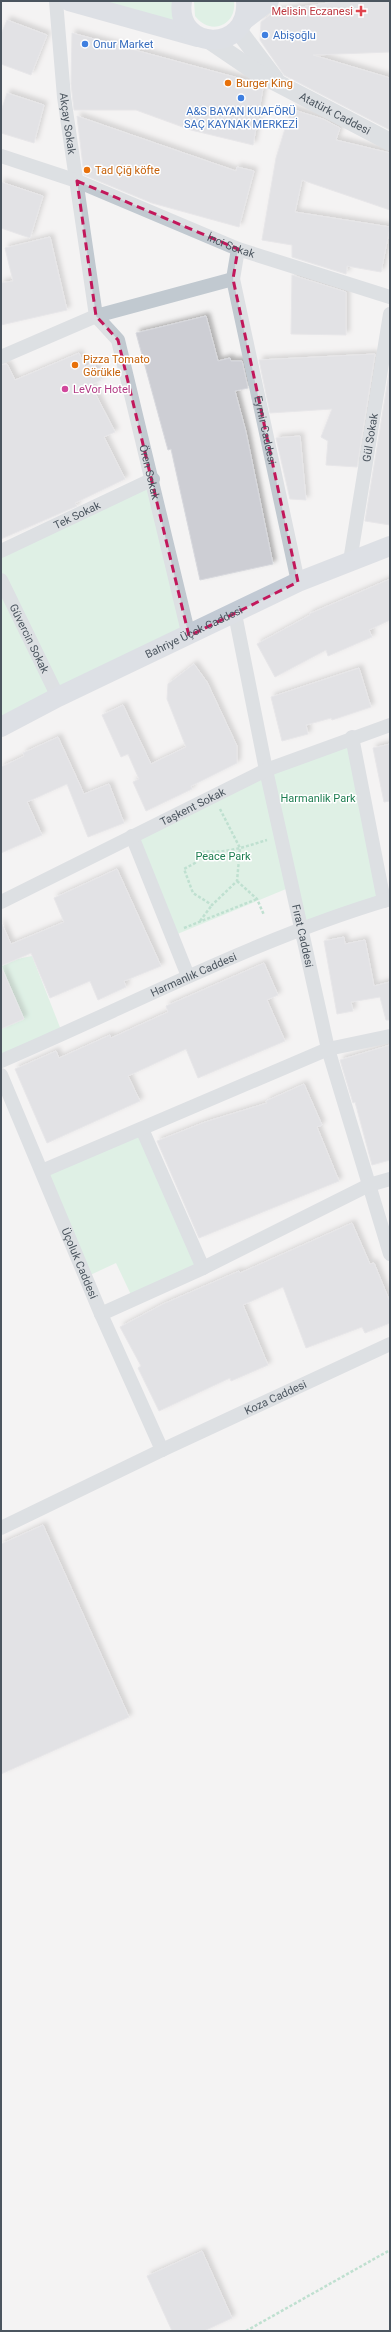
<svg xmlns="http://www.w3.org/2000/svg" width="391" height="2332" viewBox="0 0 391 2332" font-family="Roboto,sans-serif">
	<defs>
		<filter id="shadow"><feDropShadow dx="3.5" dy="-3.5" stdDeviation="2" flood-color="#0004"/></filter>
	</defs>
	<rect width="100%" height="100%" fill="#f4f3f3"/>
	<path fill="#c5eed6" d="M 69,1 L 182,1 L 181,24 Z
		M 194,1 L 234,1 C 237,26 210,36 195,16 Z
		M 153,479 L 189,636 L 1,727 L 1,551 Z
		M 349,742 L 381,898 L 304,924 L 270,771 Z
		M 263,775 L 286,889 L 175,935 L 136,839 Z
		M 32,956 L 63,1035 L 1,1061 L 1,966 L 17,959 Z
		M 142,1129 L 203,1268 L 133,1299 L 116,1263 L 86,1277 L 42,1171 Z"/>
	<path fill="#cdced4" stroke="#d7d8dd" filter="url(#shadow)" d="M 341,1 L 390,1 L 390,52 L 313,55 L 390,78 L 390,130 L 284,75 L 260,40 L 261,22 L 275,11 Z
		M 7,20 L 47,35 L 31,75 L 1,64 L 1,34 Z
		M 72,33 L 253,82 L 263,88 L 253,145 L 191,130 L 136,110 L 74,110 L 71,84 Z
		M 7,93 L 44,105 L 34,143 L 1,133 L 1,111 Z
		M 291,109 L 323,119 L 340,128 L 336,140 L 390,153 L 390,210 L 302,180 L 295,212 L 390,227 L 381,272 L 347,266 L 346,274 L 292,257 L 292,245 L 262,240 L 276,158 Z
		M 77,116 L 236,171 L 237,167 L 254,171 L 239,227 L 152,203 L 84,175 Z
		M 1,182 L 43,196 L 30,238 L 1,228 Z
		M 50,237 L 67,310 L 1,325 L 1,283 L 13,281 L 5,248 Z
		M 292,275 L 346,292 L 346,335 L 291,334 Z
		M 206,316 L 218,361 L 230,358 L 231,361 L 242,361 L 248,388 L 235,391 L 246,432 L 273,564 L 200,580 L 171,449 L 168,450 L 136,333 Z
		M 79,353 L 85,367 L 94,363 L 101,380 L 91,385 L 115,432 L 104,437 L 125,479 L 75,503 L 77,506 L 1,539 L 1,365 L 7,364 L 15,380 Z
		M 375,354 L 357,467 L 326,465 L 328,441 L 321,437 L 332,409 L 270,413 L 259,360 Z
		M 390,367 L 390,525 L 365,521 Z
		M 300,436 L 306,500 L 290,499 L 276,438 Z
		M 390,579 L 390,620 L 369,630 L 372,637 L 328,656 L 326,650 L 275,677 L 257,644 L 310,615 L 309,614 Z
		M 194,664 L 207,682 L 237,746 L 237,763 L 191,786 L 192,789 L 146,811 L 133,782 L 139,779 L 128,754 L 121,757 L 102,715 L 123,705 L 151,764 L 186,747 L 167,699 L 168,684 Z
		M 359,668 L 371,707 L 332,720 L 331,718 L 306,725 L 308,734 L 282,741 L 271,697 Z
		M 58,737 L 84,794 L 109,784 L 124,823 L 88,837 L 67,784 L 27,802 L 42,835 L 1,853 L 1,767 L 24,756 L 23,753 Z
		M 390,744 L 390,801 L 384,802 L 373,748 Z
		M 117,869 L 161,966 L 124,981 L 126,987 L 98,1000 L 90,981 L 50,998 L 31,953 L 1,966 L 1,922 L 11,944 L 64,922 L 54,898 Z
		M 344,937 L 345,944 L 365,940 L 374,986 L 390,982 L 390,1020 L 386,1020 L 380,997 L 351,1002 L 353,1011 L 337,1014 L 324,941 Z
		M 264,963 L 278,995 L 267,1000 L 285,1041 L 198,1078 L 186,1049 L 128,1076 L 140,1101 L 47,1143 L 15,1069 L 56,1051 L 59,1058 L 110,1035 L 111,1038 L 168,1012 L 166,1006 Z
		M 1,966 L 24,1019 L 1,1029 Z
		M 390,1045 L 390,1160 L 372,1165 L 355,1102 L 353,1103 L 340,1060 Z
		M 304,1084 L 322,1125 L 317,1127 L 339,1181 L 199,1238 L 157,1141 L 205,1122 L 267,1103 L 266,1101 Z
		M 352,1223 L 370,1264 L 374,1263 L 390,1302 L 390,1323 L 365,1333 L 362,1327 L 306,1348 L 283,1287 L 243,1305 L 268,1365 L 231,1381 L 230,1378 L 159,1411 L 138,1368 L 141,1366 L 120,1327 L 163,1304 L 239,1271 L 240,1273 Z
		M 43,1525 L 129,1717 L 1,1774 L 1,1544 Z
		M 202,2251 L 232,2318 L 204,2331 L 172,2331 L 147,2276 Z"/>
	<g fill="none" stroke-linecap="round" stroke-linejoin="round">
		<path stroke="#7fcaa7" stroke-width="2.5" stroke-dasharray="3 2" stroke-linecap="butt" d="M 220,809 L 240,848 L 237,881 L 212,905 L 193,893 L 184,869 L 195,863 L 198,856 L 205,851 C 226,854 247,846 267,840
			M 237,881 L 257,899 L 264,915
			M 200,921 L 212,905
			M 184,928 L 257,899
			M 246,2331 L 390,2250"/>
		<g stroke="#c1c9d0" stroke-width="14">
			<path id="s1" d="M 56,1 L 64,97 L 96,316 L 118,340 L 189,636"/>
			<path id="s2" d="M 1,156 L 77,181 L 238,249 L 390,297"/>
			<path d="M 233,279 L 238,249"/>
			<path id="s3" d="M 1,357 L 96,316 L 233,279 L 298,582"/>
			<path id="s4" d="M 1,551 L 153,479"/>
			<path id="s5" d="M 350,561 L 390,314"/>
			<path id="s6" d="M 1,580 L 58,697"/>
			<path id="s7" d="M 235,614 L 266,770 L 328,1049 L 390,1254"/>
			<path d="M 352,737 L 384,901"/>
			<path d="M 132,836 L 188,976"/>
			<path id="s8" d="M 1,902 L 266,770 L 390,725"/>
			<path id="s9" d="M 1,1061 C 130,1006 255,939 390,899"/>
			<path id="s10" d="M 1,1075 L 101,1314 L 162,1450"/>
			<path d="M 142,1129 L 203,1268"/>
			<path d="M 42,1171 L 328,1049 L 390,1036"/>
			<path d="M 101,1314 L 203,1268 L 369,1185 L 390,1179"/>
			<path id="s11" d="M 1,1528 L 162,1450 L 390,1344"/>
		</g>
		<g stroke="#c1c9d0" stroke-width="18">
			<path d="M 238,30 L 275,79"/>
			<path id="s12" d="M 209,40 L 256,72 L 390,142"/>
		</g>
		<g stroke="#c2cad4" stroke-width="20">
			<path d="M 69,1 L 198,37"/>
			<path d="M 182,1 C 174,51 250,54 246,1"/>
			<path d="M 244,20 L 269,1"/>
			<path id="s13" d="M 1,727 L 58,697 L 298,582 L 390,546"/>
		</g>
	</g>
	<path d="M0 0H391V2332H0ZM 77,181 L 238,249 L 233,279 L 298,582 L 189,636 L 118,340 L 96,316 Z" fill="#f4f3f3" fill-opacity=".55" fill-rule="evenodd"/>
	<path fill="none" stroke="#c2185b" stroke-width="3" stroke-dasharray="8 5" stroke-linejoin="round" d="M 77,181 L 238,249 L 233,279 L 298,582 L 189,636 L 118,340 L 96,316 Z"/>
	<path fill="#e0444e" stroke="#fff" stroke-width="1.5" d="M359 5h4v4h4v4h-4v4h-4v-4h-4v-4h4z"/>
	<g fill="#3f7fe0" stroke="#fff" stroke-width="1.5">
		<circle cx="265" cy="35" r="4"/>
		<circle cx="85" cy="44" r="4"/>
		<circle cx="241" cy="98" r="4"/>
	</g>
	<g fill="#e8710a" stroke="#fff" stroke-width="1.5">
		<circle cx="228" cy="83" r="4"/>
		<circle cx="87" cy="170" r="4"/>
		<circle cx="75" cy="365" r="4"/>
	</g>
	<circle fill="#d1479c" stroke="#fff" stroke-width="1.5" cx="65" cy="389" r="4"/>
	<g text-anchor="middle" stroke-width="3" stroke-linejoin="round" paint-order="stroke">
		<g font-size="11" fill="#be3a42" stroke="#fff" text-anchor="end">
			<text x="353" y="15">Melisin Eczanesi</text>
		</g>
		<g font-size="11" fill="#366cbe" stroke="#fff" text-anchor="start">
			<text x="273" y="39">Abişoğlu</text>
			<text x="93" y="48">Onur Market</text>
			<text x="241" y="115" text-anchor="middle">A&amp;S BAYAN KUAFÖRÜ<tspan x="241" dy="13">SAÇ KAYNAK MERKEZİ</tspan></text>
		</g>
		<g font-size="11" fill="#c56008" stroke="#fff" text-anchor="start">
			<text x="236" y="87">Burger King</text>
			<text x="95" y="174">Tad Çiğ köfte</text>
			<text x="83" y="363">Pizza Tomato<tspan x="83" dy="13">Görükle</tspan></text>
		</g>
		<g font-size="11" fill="#4b555f" stroke="#fff">
			<text dy="4" stroke="none"><textPath href="#s12" startOffset="146">Atatürk Caddesi</textPath></text>
			<text dy="4" stroke="none"><textPath href="#s1" startOffset="123">Akçay Sokak</textPath></text>
			<text dy="4" stroke="none"><textPath href="#s2" startOffset="247">İnci Sokak</textPath></text>
			<text dy="4" stroke="none"><textPath href="#s3" startOffset="400">Eymir Caddesi</textPath></text>
			<text dy="4" stroke="none"><textPath href="#s5" startOffset="125">Gül Sokak</textPath></text>
			<text dy="4" stroke="none"><textPath href="#s1" startOffset="486">Ören Sokak</textPath></text>
			<text dy="4" stroke="none"><textPath href="#s4" startOffset="84">Tek Sokak</textPath></text>
			<text dy="4" stroke="none"><textPath href="#s13" startOffset="215">Bahriye Üçok Caddesi</textPath></text>
			<text dy="4" stroke="none"><textPath href="#s6" startOffset="65">Güvercin Sokak</textPath></text>
			<text dy="4" stroke="none"><textPath href="#s8" startOffset="214">Taşkent Sokak</textPath></text>
			<text dy="4" stroke="none"><textPath href="#s7" startOffset="329">Fırat Caddesi</textPath></text>
			<text dy="4" stroke="none"><textPath href="#s9" startOffset="211">Harmanlık Caddesi</textPath></text>
			<text dy="4" stroke="none"><textPath href="#s10" startOffset="204">Üçoluk Caddesi</textPath></text>
			<text dy="4" stroke="none"><textPath href="#s11" startOffset="304">Koza Caddesi</textPath></text>
		</g>
		<g font-size="11" fill="#b23c85" stroke="#fff" text-anchor="start">
			<text x="73" y="393">LeVor Hotel</text>
		</g>
		<g font-size="11" fill="#1e7e51" stroke="#fff">
			<text x="318" y="802">Harmanlik Park</text>
			<text x="223" y="860">Peace Park</text>
		</g>
	</g>
	<rect width="391" height="2332" fill="none" stroke="#4b555f" stroke-width="4"/>
</svg>
